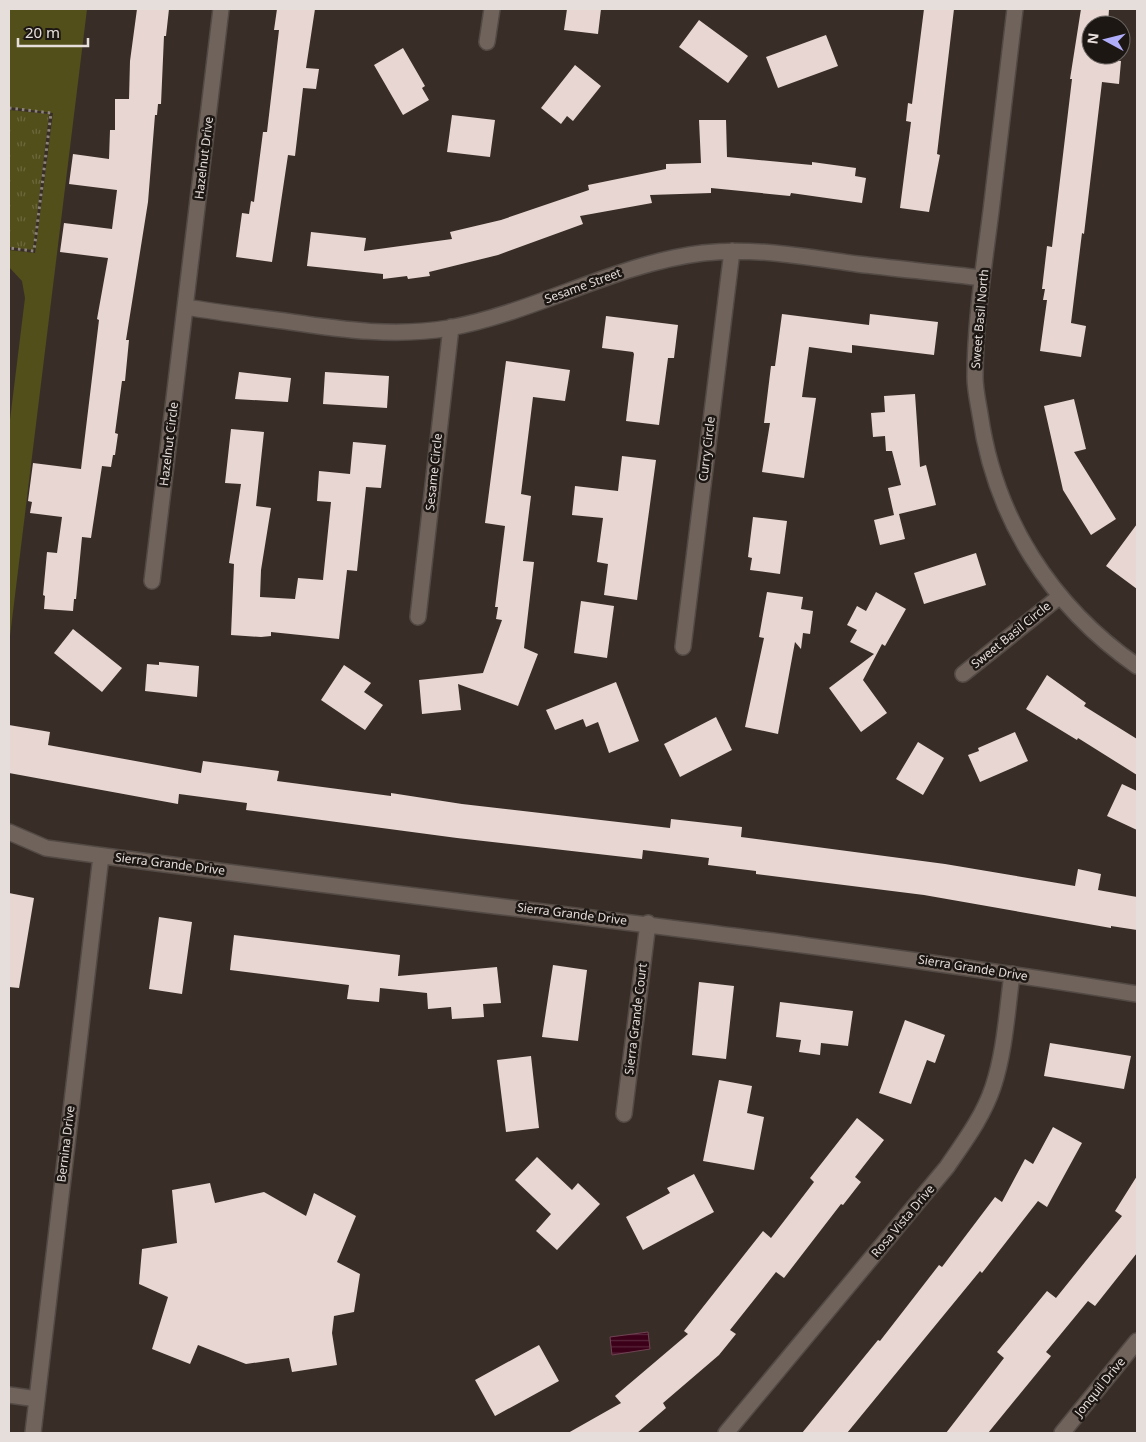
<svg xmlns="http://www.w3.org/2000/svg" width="1146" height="1442" viewBox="0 0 1146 1442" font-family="'Noto Sans',sans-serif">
	<defs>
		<pattern id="park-tufts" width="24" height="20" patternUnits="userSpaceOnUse" patternTransform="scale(1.25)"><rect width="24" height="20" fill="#534f1b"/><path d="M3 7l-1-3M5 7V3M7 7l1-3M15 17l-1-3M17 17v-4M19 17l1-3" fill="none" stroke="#6c683c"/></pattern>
		<pattern id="water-rules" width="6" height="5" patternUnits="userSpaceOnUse" patternTransform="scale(1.25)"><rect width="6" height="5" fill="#3c0019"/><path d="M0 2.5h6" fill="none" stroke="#58253a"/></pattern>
	</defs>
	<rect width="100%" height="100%" fill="#392e27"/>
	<path fill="#534f1b" d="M 9,9 L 87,9 L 9,644 L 9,428 L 25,298 L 22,281 L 9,267 L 9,250 L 35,253 L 53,113 L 9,107 Z"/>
	<path fill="url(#park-tufts)" d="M 9,110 L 49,114 L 33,250 L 9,247 Z"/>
	<path fill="url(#water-rules)" stroke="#6f4353" d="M 648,1332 L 650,1349 L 612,1355 L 610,1337 Z"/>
	<path fill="#e8d6d3" d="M 137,9 L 169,9 L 166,36 L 164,36 L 161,104 L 158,104 L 157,115 L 155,115 L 148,202 L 126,340 L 129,340 L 125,381 L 122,381 L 115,433 L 118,434 L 115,455 L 113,455 L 111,467 L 102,466 L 91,538 L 82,537 L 76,599 L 74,599 L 73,611 L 44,609 L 45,596 L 43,595 L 47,552 L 57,553 L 62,517 L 30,513 L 32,502 L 28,501 L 33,463 L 81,469 L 99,320 L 97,319 L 108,258 L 60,252 L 64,223 L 112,229 L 117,190 L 69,184 L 73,154 L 109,159 L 110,130 L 115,130 L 115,99 L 129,99 L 130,61 Z
		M 277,9 L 315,9 L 306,68 L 319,69 L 316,89 L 303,88 L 295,156 L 288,155 L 272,262 L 236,257 L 242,213 L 249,214 L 251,201 L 254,202 L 263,132 L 267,132 L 279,30 L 274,30 Z
		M 567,9 L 601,9 L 598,34 L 564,30 Z
		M 924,9 L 954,9 L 937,154 L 940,155 L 929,212 L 900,208 L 911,122 L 906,121 L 908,103 L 912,104 Z
		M 1081,9 L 1109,9 L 1108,25 L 1091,25 L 1091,55 L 1104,55 L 1104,59 L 1121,61 L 1119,84 L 1102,82 L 1084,234 L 1082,233 L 1071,323 L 1086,326 L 1081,357 L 1040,351 L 1047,300 L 1043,300 L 1045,289 L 1042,289 L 1047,246 L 1052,247 L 1072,79 L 1070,79 Z
		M 699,20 L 748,56 L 728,83 L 679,47 Z
		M 826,35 L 838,66 L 778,88 L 766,57 Z
		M 403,48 L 425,86 L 422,88 L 429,100 L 403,115 L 374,65 Z
		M 575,65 L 601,86 L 573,121 L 567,116 L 561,124 L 541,108 Z
		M 452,115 L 495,120 L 490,157 L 447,152 Z
		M 699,120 L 726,120 L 727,157 L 812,165 L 812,162 L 856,168 L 855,176 L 866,178 L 862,203 L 791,193 L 790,196 L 711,188 L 711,193 L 650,195 L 652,203 L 580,216 L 583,224 L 498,255 L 429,272 L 430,276 L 408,279 L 407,276 L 383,279 L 383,274 L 307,266 L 311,232 L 366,238 L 364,251 L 452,239 L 450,232 L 501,220 L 589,190 L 588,185 L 666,169 L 666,164 L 701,163 Z
		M 782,314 L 869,325 L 870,314 L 938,322 L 934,355 L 852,345 L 852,353 L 809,347 L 802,397 L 816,398 L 804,478 L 762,472 L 770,423 L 764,423 L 771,366 L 775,366 Z
		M 606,316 L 678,325 L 674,358 L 668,358 L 659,425 L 626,421 L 634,354 L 633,352 L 602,348 Z
		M 506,361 L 570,370 L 565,401 L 533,397 L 521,494 L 531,496 L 523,561 L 534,562 L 524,648 L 538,654 L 518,706 L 458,684 L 461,710 L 422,714 L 419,680 L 483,673 L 502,620 L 496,619 L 498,607 L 495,607 L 505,526 L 485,523 Z
		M 239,372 L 291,378 L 288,402 L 235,399 Z
		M 325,372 L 389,376 L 387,408 L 323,404 Z
		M 915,394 L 920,467 L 926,465 L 936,505 L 899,514 L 905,539 L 880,545 L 874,520 L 894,515 L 888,488 L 901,485 L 892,451 L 886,451 L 885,436 L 873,437 L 871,413 L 885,412 L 884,396 Z
		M 1074,399 L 1086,449 L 1074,452 L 1116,519 L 1091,535 L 1063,490 L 1044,406 Z
		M 231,429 L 264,432 L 256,506 L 271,508 L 261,570 L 260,597 L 295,599 L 298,578 L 323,580 L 331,502 L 317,501 L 319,471 L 350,474 L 353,442 L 386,445 L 381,488 L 366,487 L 357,571 L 347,570 L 339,639 L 271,632 L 271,636 L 261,637 L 231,635 L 234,564 L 229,563 L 241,484 L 225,483 Z
		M 622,456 L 656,460 L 637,600 L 604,595 L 608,564 L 597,562 L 603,518 L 572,515 L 575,486 L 618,491 Z
		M 753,517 L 787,521 L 780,574 L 750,570 L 752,558 L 748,557 Z
		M 1137,524 L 1137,589 L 1106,566 Z
		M 976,553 L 986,585 L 924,604 L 914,573 Z
		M 767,592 L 803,597 L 801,609 L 813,611 L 810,634 L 803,633 L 801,649 L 795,642 L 778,734 L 745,727 L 764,638 L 759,637 Z
		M 876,592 L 906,609 L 885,646 L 882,644 L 863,680 L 887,713 L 861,732 L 829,688 L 874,654 L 850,642 L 857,630 L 847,625 L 857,606 L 866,611 Z
		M 581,601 L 614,606 L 607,658 L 574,653 Z
		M 73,629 L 122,668 L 102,692 L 54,653 Z
		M 159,662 L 199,666 L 197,697 L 145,691 L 147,664 L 159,665 Z
		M 344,665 L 371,683 L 364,692 L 383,705 L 365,730 L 321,700 Z
		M 1047,675 L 1086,703 L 1084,706 L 1137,739 L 1137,775 L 1078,738 L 1077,740 L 1026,709 Z
		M 616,682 L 639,741 L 609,753 L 598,722 L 586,727 L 583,719 L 555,730 L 546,710 Z
		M 716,717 L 732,750 L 680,777 L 664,744 Z
		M 9,725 L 50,732 L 48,745 L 201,773 L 203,761 L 279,771 L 277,781 L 391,796 L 391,793 L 462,804 L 670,828 L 671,819 L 742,827 L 741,837 L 945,864 L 1075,886 L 1078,869 L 1101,874 L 1098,890 L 1137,897 L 1137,930 L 1111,926 L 1111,928 L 924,895 L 756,874 L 756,871 L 708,865 L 709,858 L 643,850 L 642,859 L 457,838 L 246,810 L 247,803 L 179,794 L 178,804 L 9,773 Z
		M 1015,732 L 1028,761 L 980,782 L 968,755 L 979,751 L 978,748 Z
		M 918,742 L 944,758 L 923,795 L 896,779 Z
		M 1122,784 L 1137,791 L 1137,830 L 1107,816 Z
		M 9,893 L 34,898 L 19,988 L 9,987 Z
		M 159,917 L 192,922 L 182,994 L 149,989 Z
		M 234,935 L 400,955 L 398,976 L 497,967 L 501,1003 L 483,1004 L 484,1017 L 452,1019 L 451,1007 L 428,1009 L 427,993 L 380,988 L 379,1002 L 347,999 L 349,985 L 230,970 Z
		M 553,965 L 587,970 L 578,1041 L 542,1037 Z
		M 699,982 L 734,986 L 726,1059 L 692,1055 Z
		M 780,1002 L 853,1011 L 848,1046 L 821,1043 L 820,1055 L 799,1052 L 801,1040 L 776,1037 Z
		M 905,1020 L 945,1035 L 935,1063 L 927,1060 L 911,1104 L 879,1093 Z
		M 1050,1043 L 1131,1056 L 1124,1089 L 1044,1076 Z
		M 531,1056 L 539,1128 L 506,1132 L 497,1060 Z
		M 719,1080 L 752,1086 L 747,1113 L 764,1117 L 754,1170 L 703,1161 Z
		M 857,1118 L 884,1140 L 855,1177 L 861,1182 L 843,1205 L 841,1204 L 784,1278 L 776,1272 L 730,1330 L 736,1334 L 719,1355 L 663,1403 L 666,1408 L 637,1433 L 568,1433 L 621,1403 L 615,1396 L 688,1334 L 684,1331 L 763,1231 L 771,1238 L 814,1182 L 810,1178 Z
		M 1053,1127 L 1082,1143 L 1047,1207 L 1038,1201 L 982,1273 L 980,1271 L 847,1433 L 802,1433 L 878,1340 L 880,1341 L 939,1265 L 942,1267 L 995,1197 L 1002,1202 L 1025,1159 L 1033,1164 Z
		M 537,1157 L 572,1190 L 578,1183 L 600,1204 L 557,1250 L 536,1231 L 551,1214 L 515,1180 Z
		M 694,1174 L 714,1212 L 643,1250 L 626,1217 L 670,1193 L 667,1188 Z
		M 1137,1176 L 1137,1253 L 1095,1306 L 1088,1301 L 1046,1352 L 1051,1356 L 988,1433 L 946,1433 L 1004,1358 L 997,1352 L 1047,1291 L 1056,1298 L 1122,1216 L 1115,1211 Z
		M 210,1183 L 215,1203 L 264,1192 L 306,1216 L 314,1193 L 356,1216 L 337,1262 L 360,1274 L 354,1312 L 334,1316 L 332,1333 L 337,1365 L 292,1372 L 289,1358 L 246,1364 L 198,1345 L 190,1364 L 152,1349 L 168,1297 L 139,1284 L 142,1249 L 177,1243 L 172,1190 Z
		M 539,1345 L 559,1381 L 495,1416 L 475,1380 Z"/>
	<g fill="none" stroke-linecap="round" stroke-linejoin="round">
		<defs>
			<path id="minor" d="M 1015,9 C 1007,76 999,144 991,211 C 984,266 975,322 975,377 C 975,389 978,402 980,414 C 995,519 1051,606 1137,666
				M 487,42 L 492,9
				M 186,307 C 221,313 256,317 291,322 C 344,330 396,337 449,328 C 536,312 614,264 703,253 C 754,247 806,257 857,264 C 899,269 941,273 982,278
				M 152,581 L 221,9
				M 418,617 L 451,327
				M 683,647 L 732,251
				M 963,674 L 1059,597
				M 9,832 L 46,848 C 410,899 775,935 1137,994
				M 624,1114 L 648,923
				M 9,1395 L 37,1399
				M 33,1433 L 101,856
				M 726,1433 L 947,1167 C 964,1142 983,1117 993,1087 C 1005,1051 1007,1011 1012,974
				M 1062,1433 L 1137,1341"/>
		</defs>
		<use href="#minor" stroke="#534a45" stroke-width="18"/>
		<path stroke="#8d847e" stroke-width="3" stroke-dasharray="2.5 4" stroke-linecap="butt" d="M 9,108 L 51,113 L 34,251 L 9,248"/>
		<use href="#minor" stroke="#70635c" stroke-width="15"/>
	</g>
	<g text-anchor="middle" stroke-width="5" stroke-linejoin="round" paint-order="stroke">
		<g font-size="12" fill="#e6deda" stroke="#1d1714">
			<text transform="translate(204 158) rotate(-83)" y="4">Hazelnut Drive</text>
			<text transform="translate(583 286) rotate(-20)" y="4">Sesame Street</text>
			<text transform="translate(980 319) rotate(-85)" y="4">Sweet Basil North</text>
			<text transform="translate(169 444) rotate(-83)" y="4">Hazelnut Circle</text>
			<text transform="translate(707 449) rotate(-83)" y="4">Curry Circle</text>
			<text transform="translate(434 472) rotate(-84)" y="4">Sesame Circle</text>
			<text transform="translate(1011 635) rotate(-39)" y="4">Sweet Basil Circle</text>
			<text transform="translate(170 864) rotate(7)" y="4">Sierra Grande Drive</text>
			<text transform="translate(572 914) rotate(7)" y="4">Sierra Grande Drive</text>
			<text transform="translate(973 968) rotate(9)" y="4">Sierra Grande Drive</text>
			<text transform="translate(636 1019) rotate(-83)" y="4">Sierra Grande Court</text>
			<text transform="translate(66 1144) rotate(-83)" y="4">Bernina Drive</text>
			<text transform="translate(903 1221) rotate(-50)" y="4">Rosa Vista Drive</text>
			<text transform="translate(1100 1387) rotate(-51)" y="4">Jonquil Drive</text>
		</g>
	</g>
	<rect width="1146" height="1442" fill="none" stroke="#e6deda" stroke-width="20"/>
	<g transform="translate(1106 40) rotate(277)"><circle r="24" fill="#1d1714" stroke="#6d6763"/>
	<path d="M0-4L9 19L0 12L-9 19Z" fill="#b0aefa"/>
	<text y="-8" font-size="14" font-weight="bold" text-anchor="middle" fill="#e6deda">N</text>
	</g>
	<path d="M18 38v8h70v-8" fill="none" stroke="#e6deda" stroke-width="2.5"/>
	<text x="25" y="38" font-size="15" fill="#e6deda" stroke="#1d1714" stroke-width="4" paint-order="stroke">20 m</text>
</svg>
